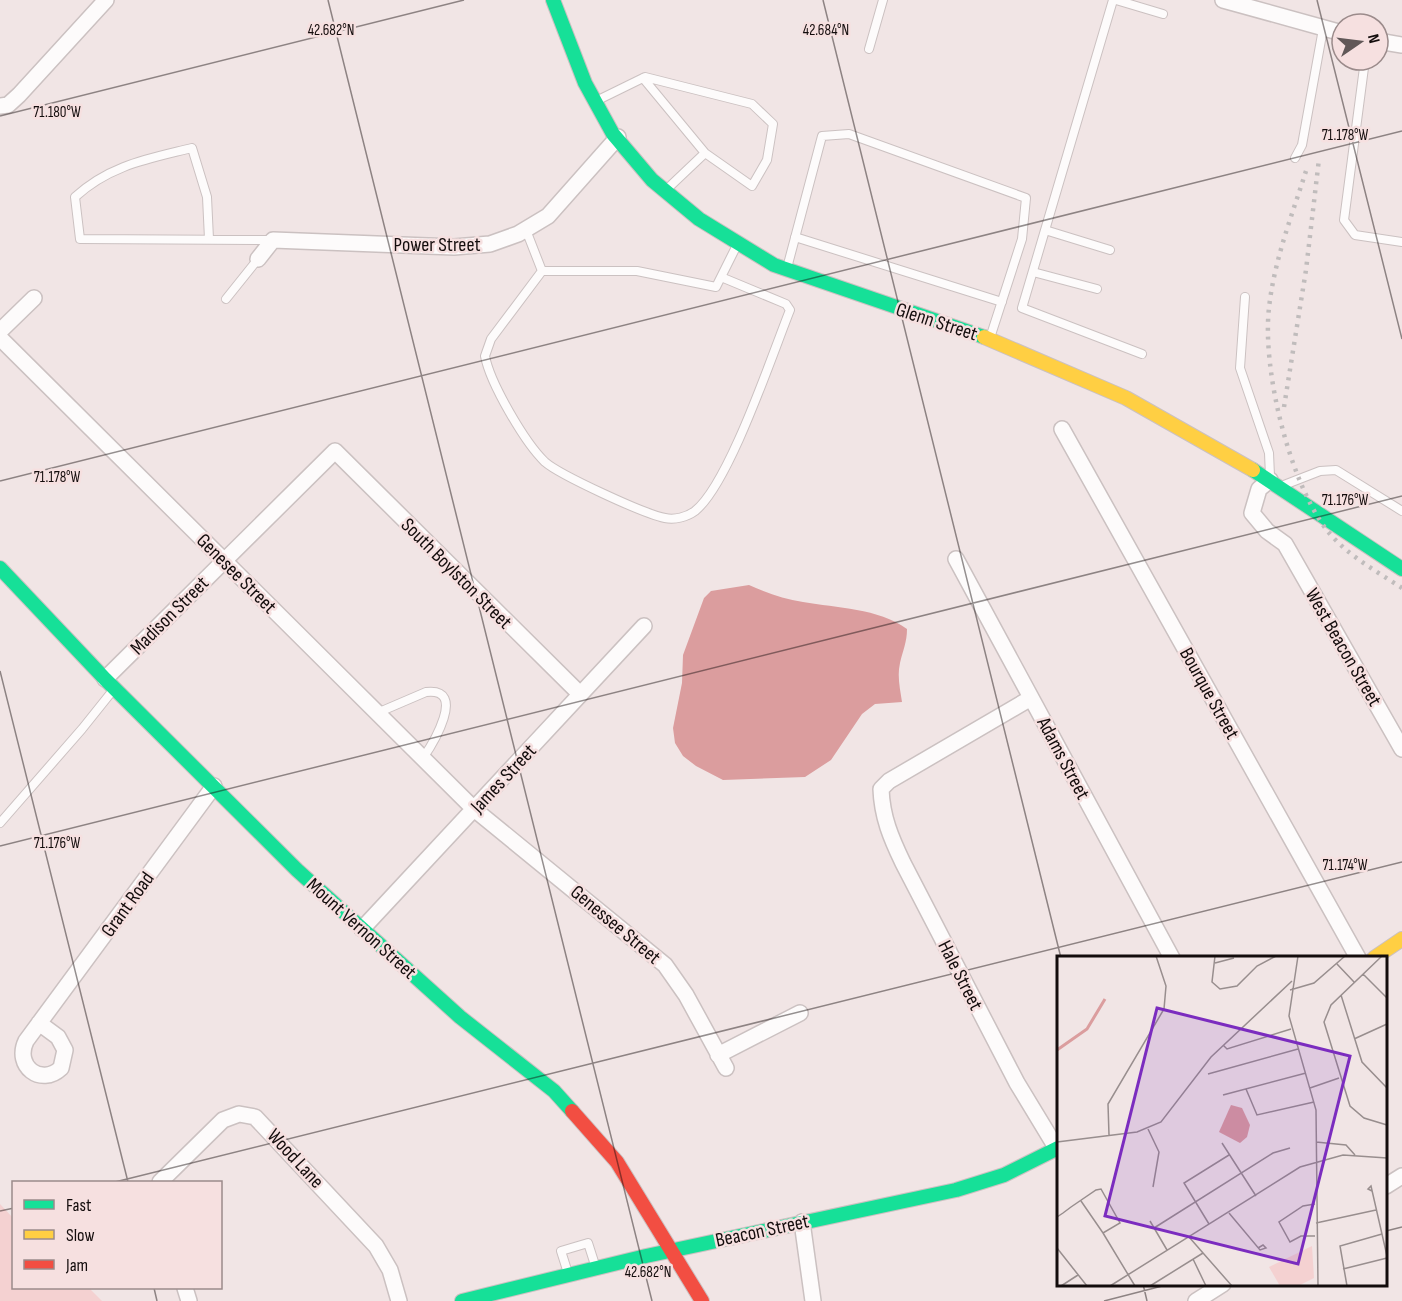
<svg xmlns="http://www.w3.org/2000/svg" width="1402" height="1301" viewBox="0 0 1402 1301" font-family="'Sofia Sans Condensed',sans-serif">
	<rect width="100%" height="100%" fill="#f1e5e5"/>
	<path fill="#f4d1d1" d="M 0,1204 L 13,1218 L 14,1288 L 89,1288 L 102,1301 L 0,1301 Z"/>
	<path fill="#db9d9e" d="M 749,585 C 767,593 784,599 803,602 C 837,608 878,608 907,629 C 907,642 903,650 900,663 C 897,676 900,689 902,702 L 875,704 L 862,714 L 831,760 L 805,777 L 723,780 L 696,766 L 683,756 L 675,743 L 673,728 L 682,683 L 683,655 L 704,598 L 711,591 Z"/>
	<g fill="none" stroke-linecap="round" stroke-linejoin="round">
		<defs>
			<path id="lane" d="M 1113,0 L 1022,308 L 1142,354
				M 1116,0 L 1163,14
				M 869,49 L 883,0
				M 1365,60 L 1344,220 L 1355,235 L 1402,242
				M 643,78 L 705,153
				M 596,101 L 645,77 L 752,104 L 773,124 L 767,160 L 752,186 L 705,153 L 666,190
				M 1295,158 L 1302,145 L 1323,29
				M 526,230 L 542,271
				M 1045,230 L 1110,250
				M 795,237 L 1002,302
				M 209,239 L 207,197 L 192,148 C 148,159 110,165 75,197 L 80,239 L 273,240
				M 787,268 L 822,136 L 849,134 L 1026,198 L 1022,239 L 990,338
				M 1033,272 L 1097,289
				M 721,277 L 786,304 L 790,310 C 772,355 729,484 695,511 C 687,517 675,520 665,518 C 644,514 560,475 545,462 C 525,443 490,383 485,356 L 491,339 L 542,271 L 637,271 L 716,287 L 736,247
				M 1245,297 L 1240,368 L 1269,453 L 1270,476
				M 226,299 L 258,259
				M 1284,485 L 1320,471 L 1336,470 L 1402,511
				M 377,713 L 426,692 C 468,687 432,745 423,758
				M 0,823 L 82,729 L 114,689
				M 568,1273 L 561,1251 L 588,1243 L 596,1268"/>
			<path id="street" d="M 1223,0 L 1342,33
				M 1378,41 L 1402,45
				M 0,106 L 8,105 L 19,95 L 106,0
				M 258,259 L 273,240 L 454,247 L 490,244 L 518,234 L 548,216 L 618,137
				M 0,331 L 34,298
				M 0,338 L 474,809 L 665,965 L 686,995 L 726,1068
				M 1062,429 L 1358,958
				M 1270,480 L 1259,489 L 1252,513 L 1267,531 L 1285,544 L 1402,749
				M 956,559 L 1172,958
				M 105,679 L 335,451 L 580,694
				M 1031,698 L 889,781 L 881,789 C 882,817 891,838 903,863 L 1017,1083 L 1057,1149
				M 362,929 L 644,626
				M 39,1023 L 58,1037 L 65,1050 L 61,1068 C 41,1087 14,1066 26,1041 L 214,786
				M 718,1055 L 800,1013
				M 160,1182 L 223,1120 L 239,1114 L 255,1117 L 376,1246 L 390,1270 L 399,1301
				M 1386,1186 L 1402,1176
				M 802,1222 L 813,1301
				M 185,1288 L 189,1301
				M 1196,1301 L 1223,1284"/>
			<path id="fast" d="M 553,0 L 585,83 L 613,134 L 652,180 L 699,219 L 774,265 L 984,337
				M 1253,470 L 1402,569
				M 0,568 L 105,679 L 297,870 L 460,1017 L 554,1091 L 572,1111
				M 462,1301 L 646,1256 L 956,1190 L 1004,1175 L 1058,1148"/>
			<path id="slow" d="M 984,337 L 1126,398 L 1253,470
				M 1374,958 L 1402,939"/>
			<path id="jam" d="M 572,1111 L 617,1162 L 702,1301"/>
		</defs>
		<use href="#lane" stroke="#cbc1c1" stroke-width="10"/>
		<use href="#street" stroke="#cbc1c1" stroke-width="18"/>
		<use href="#fast" stroke="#cbc1c1" stroke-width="16"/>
		<use href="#slow" stroke="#cbc1c1" stroke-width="16"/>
		<use href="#jam" stroke="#cbc1c1" stroke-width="16"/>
		<use href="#lane" stroke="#fdfbfb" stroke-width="8"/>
		<use href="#street" stroke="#fdfbfb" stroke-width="15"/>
		<use href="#fast" stroke="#16e098" stroke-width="14"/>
		<use href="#slow" stroke="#ffcf43" stroke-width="14"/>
		<use href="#jam" stroke="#f24e42" stroke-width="14"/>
		<path stroke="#c0bcbc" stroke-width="4.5" stroke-dasharray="3 6" stroke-linecap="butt" d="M 1306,171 C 1292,215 1274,261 1269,308 C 1262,369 1289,480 1326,529 C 1345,554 1376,571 1402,588
			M 1284,407 L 1306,270 L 1319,159"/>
	</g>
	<path fill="none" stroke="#130c0c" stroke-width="1.5" stroke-opacity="0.45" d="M 328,0 L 652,1301M 823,0 L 1061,958M 1317,0 L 1402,339M 0,116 L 464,0M 0,481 L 1402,131M 0,671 L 128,1182M 0,846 L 1402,496M 115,1182 L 1402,862M 0,1211 L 14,1208M 1386,1231 L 1402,1227M 1143,1284 L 1147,1301M 154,1288 L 157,1301M 1104,1301 L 1170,1284"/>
	<g text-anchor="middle" stroke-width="5" stroke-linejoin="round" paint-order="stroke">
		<g font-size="20" fill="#130c0c" stroke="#f6e0e0">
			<text x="437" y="251">Power Street</text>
			<text transform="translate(937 321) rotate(18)" y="7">Glenn Street</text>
			<text transform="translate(237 573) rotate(45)" y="7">Genesee Street</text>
			<text transform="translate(457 573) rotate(45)" y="7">South Boylston Street</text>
			<text transform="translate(169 615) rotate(-45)" y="7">Madison Street</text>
			<text transform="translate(1344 647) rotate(60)" y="7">West Beacon Street</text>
			<text transform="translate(1210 693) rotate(61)" y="7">Bourque Street</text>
			<text transform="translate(1064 758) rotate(62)" y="7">Adams Street</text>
			<text transform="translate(503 778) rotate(-47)" y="7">James Street</text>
			<text transform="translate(127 904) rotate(-54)" y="7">Grant Road</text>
			<text transform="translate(616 924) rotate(40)" y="7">Genessee Street</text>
			<text transform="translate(362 928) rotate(42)" y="7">Mount Vernon Street</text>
			<text transform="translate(961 975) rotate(63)" y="7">Hale Street</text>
			<text transform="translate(296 1158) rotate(47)" y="7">Wood Lane</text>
			<text transform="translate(762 1230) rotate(-12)" y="7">Beacon Street</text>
		</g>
	</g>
	<g transform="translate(1057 956)">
		<rect width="330" height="330" fill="#f1e5e5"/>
		<path d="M 255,290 L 257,322 L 241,330 L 223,330 L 212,311 Z" fill="#f4d1d1"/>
		<path d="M 174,149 L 185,152 L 193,169 L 190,181 L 183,187 L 162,176 Z" fill="#db9d9e"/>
		<path fill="none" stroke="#db9d9e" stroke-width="3" d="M 0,94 L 30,73 L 48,43"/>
		<path fill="none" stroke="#988e8e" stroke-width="1.5" d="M 158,0 L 155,26 L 163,33 L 180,30 L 200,10 L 219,0M 241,0 L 232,60 L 259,154 L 261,330M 325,0 L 274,49 L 267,66 L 293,150 L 307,162 L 330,169M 158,7 L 177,2M 280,8 L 297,26M 306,18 L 330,42M 233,34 L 257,27 L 288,0M 284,39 L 305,106 L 330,132M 297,83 L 330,68M 166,89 L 170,93 L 234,73M 151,118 L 241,93M 253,132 L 282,122M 189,133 L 200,159 L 257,146M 166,139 L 249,117M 91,173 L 102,196 L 96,231M 52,179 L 51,148 L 107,53 L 109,30 L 99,0M 0,186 L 80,176 L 104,166 L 154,101 L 235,25M 259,186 L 289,189 L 298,199M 165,187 L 199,240M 315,235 L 311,233 L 314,230 L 330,300M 258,248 L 246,250 L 222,266 L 233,286 L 244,280 L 258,280M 172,257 L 203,294 L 209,292 L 206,289 L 201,292M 0,261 L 6,257 L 14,251 L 39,234 L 44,233 L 63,267 L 46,277 L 24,245M 93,265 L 110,294M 259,267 L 319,254M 152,268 L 127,227 L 172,199M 97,272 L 216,197 L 233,192M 46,277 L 78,330M 132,281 L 175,330M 0,292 L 30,330M 136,303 L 149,330M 286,313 L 330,302M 4,330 L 21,319M 53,330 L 243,211 L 286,199 L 330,202M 93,330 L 146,297M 290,330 L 283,290 L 325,278"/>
		<path fill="#7b2cbf" fill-opacity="0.15" stroke="#7b2cbf" stroke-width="3" d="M 100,52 L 293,100 L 241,308 L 48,260 Z"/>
		<rect width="330" height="330" fill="none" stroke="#130c0c" stroke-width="3"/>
	</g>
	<g font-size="15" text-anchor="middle" fill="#130c0c" stroke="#f6e0e0" stroke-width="5" stroke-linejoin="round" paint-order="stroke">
		<text x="331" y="35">42.682°N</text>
		<text x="826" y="35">42.684°N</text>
		<text x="57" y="117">71.180°W</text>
		<text x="1345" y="140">71.178°W</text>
		<text x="57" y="482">71.178°W</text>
		<text x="1345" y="505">71.176°W</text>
		<text x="57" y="848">71.176°W</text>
		<text x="1345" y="870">71.174°W</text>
		<text x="648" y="1277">42.682°N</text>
	</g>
	<rect x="12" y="1181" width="210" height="108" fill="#f6e0e0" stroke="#9b8b8b" stroke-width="1.5"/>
	<rect x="24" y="1200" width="30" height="9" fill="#16e098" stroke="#9b8b8b" stroke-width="1.5"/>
	<text x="66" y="1211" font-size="18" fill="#130c0c">Fast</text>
	<rect x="24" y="1230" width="30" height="9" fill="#ffcf43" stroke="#9b8b8b" stroke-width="1.5"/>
	<text x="66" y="1241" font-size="18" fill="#130c0c">Slow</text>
	<rect x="24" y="1260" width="30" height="9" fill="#f24e42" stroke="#9b8b8b" stroke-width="1.5"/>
	<text x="66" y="1271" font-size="18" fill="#130c0c">Jam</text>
	<g transform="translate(1360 42) rotate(76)"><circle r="28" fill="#f6e0e0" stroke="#9b8b8b" stroke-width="1.5"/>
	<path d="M0-4.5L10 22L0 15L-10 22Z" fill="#615858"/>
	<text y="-9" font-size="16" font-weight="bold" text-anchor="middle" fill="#130c0c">N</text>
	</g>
</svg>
